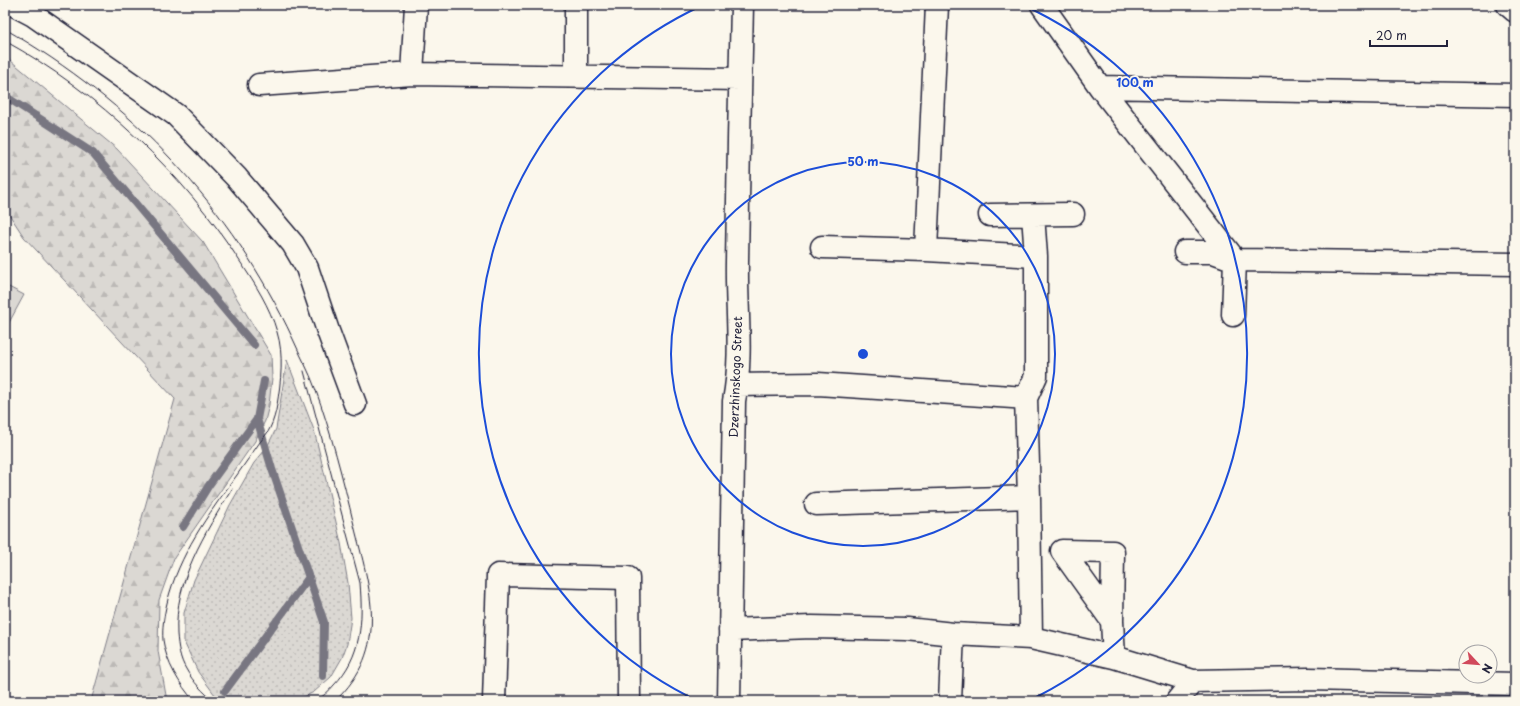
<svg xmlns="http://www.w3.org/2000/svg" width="1520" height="706" viewBox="0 0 1520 706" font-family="'Playpen Sans',sans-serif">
	<defs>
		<pattern id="grass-dots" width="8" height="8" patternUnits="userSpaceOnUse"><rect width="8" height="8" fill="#dbd8d3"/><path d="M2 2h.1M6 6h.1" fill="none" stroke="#bcb9b6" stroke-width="1.8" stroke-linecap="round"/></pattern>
		<pattern id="forest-firs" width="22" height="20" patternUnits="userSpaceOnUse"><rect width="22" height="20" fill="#dbd8d3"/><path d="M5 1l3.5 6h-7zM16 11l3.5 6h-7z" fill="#bcb9b6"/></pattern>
	</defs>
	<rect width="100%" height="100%" fill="#fbf7ec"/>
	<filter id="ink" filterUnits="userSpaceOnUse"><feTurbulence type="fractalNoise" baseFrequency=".025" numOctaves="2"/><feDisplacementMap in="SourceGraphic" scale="8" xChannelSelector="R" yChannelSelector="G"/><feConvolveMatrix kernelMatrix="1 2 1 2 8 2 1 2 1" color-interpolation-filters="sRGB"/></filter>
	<g filter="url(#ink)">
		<path fill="url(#grass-dots)" stroke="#7e7d87" d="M 287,360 L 314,430 L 341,543 L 348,583 L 351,618 L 347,644 L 342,658 L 331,677 L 314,692 L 295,701 L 228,701 L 215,695 L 198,672 L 184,642 L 184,613 L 194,580 L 230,505 L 254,463 L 266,449 L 276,429 Z"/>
		<path fill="url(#forest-firs)" stroke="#7e7d87" d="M 5,56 L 117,149 L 203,242 L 271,355 L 272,378 L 269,405 L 265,421 L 255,441 L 174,558 L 159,600 L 158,651 L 167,701 L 91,701 L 175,399 L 24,237 L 5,208 Z"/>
		<path fill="#dbd8d3" stroke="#7e7d87" d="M 5,285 L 24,295 L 5,330 Z"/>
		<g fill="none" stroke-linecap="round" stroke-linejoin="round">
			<path stroke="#787681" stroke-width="8" d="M 5,96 L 93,153 L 254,345
				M 257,419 L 272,469 L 324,622 L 323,676
				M 183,527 L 209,485 L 257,419 L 264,381
				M 225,691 L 309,577"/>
			<defs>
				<path id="minor" d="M 14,5 L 33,15 L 176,115 L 237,178 L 293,244 L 307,268 L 328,331 L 355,404
					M 576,5 L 576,76
					M 1042,5 L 1100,87 L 1235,260 L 1233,315
					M 1508,5 L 1515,11
					M 412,74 L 416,5
					M 259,85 L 412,74 L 740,79
					M 1100,87 L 1515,95
					M 990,215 L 1073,214
					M 822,247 L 926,250 L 1036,256
					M 926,250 L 937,5
					M 1185,252 L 1213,252 L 1235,260 L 1515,264
					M 737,385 L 818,384 L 1026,398
					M 1029,497 L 1031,638
					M 816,504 L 1029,497 L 1026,398 L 1036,376 L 1036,256 L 1033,215
					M 1112,621 L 1062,551 L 1113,552 L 1112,621 L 1114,657
					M 730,630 L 812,627 L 907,629 L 953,634 L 1031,638 L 1114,657 L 1193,681
					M 494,701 L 498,575 L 628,578 L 629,701
					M 729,701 L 734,401 C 743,354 736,309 737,262 C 738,176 740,91 742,5
					M 950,701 L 953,634
					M 1177,701 L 1193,681 L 1309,679 L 1515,684"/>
			</defs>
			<use href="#minor" stroke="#22223b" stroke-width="25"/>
			<use href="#minor" stroke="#fbf7ec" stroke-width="22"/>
			<path stroke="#22223b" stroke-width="1" d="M 5,29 C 132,102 231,206 293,339 C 300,355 309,371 315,388 C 331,432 343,479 354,525 C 370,590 391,648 335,701
				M 5,41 C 98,92 184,174 241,263 C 255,284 270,307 277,332 C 284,354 281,382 277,405 C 276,412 273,422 270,428 C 268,433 264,437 260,442 C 252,453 245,464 237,475 C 208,515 179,554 167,603 C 164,615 162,628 163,640 C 166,662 179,684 194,701
				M 304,371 L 360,583 C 363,621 362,656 334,685 C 329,691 323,697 315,701
				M 214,701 C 203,692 193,682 186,669 C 180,659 178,647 177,634 C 174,581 205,533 232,489"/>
		</g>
	</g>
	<g fill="none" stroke="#1d4ed8" stroke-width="2">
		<circle cx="863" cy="354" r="192"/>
		<path d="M698 701A384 384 0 0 1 701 6M1025 6A384 384 0 0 1 1028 701"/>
	</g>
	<g text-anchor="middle" stroke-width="3.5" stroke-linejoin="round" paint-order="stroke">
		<g font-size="12" fill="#22223b" stroke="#fbf7ec">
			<text transform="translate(736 377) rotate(-88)" y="4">Dzerzhinskogo Street</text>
		</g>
	</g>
	<circle cx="863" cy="354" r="6" fill="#1d4ed8" stroke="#fbf7ec" stroke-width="2"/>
	<g font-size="12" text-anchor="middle" font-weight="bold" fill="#1d4ed8" stroke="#fbf7ec" stroke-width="3.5" stroke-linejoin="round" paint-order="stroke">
		<text x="1135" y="87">100 m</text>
		<text x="863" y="166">50 m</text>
	</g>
	<rect width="1520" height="706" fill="none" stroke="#fbf7ec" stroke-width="20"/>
	<rect x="10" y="10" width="1500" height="686" fill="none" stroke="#22223b" stroke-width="1.5" filter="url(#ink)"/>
	<g transform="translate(1478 664) rotate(116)"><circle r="19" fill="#fbf7ec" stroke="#a4a2a5"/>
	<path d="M0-3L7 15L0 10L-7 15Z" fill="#d1495b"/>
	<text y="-6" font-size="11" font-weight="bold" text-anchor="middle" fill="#22223b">N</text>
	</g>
	<path d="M1370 40v6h77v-6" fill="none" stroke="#22223b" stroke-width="2"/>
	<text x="1376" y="40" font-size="12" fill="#22223b" stroke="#fbf7ec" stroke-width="3" paint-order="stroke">20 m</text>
</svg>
